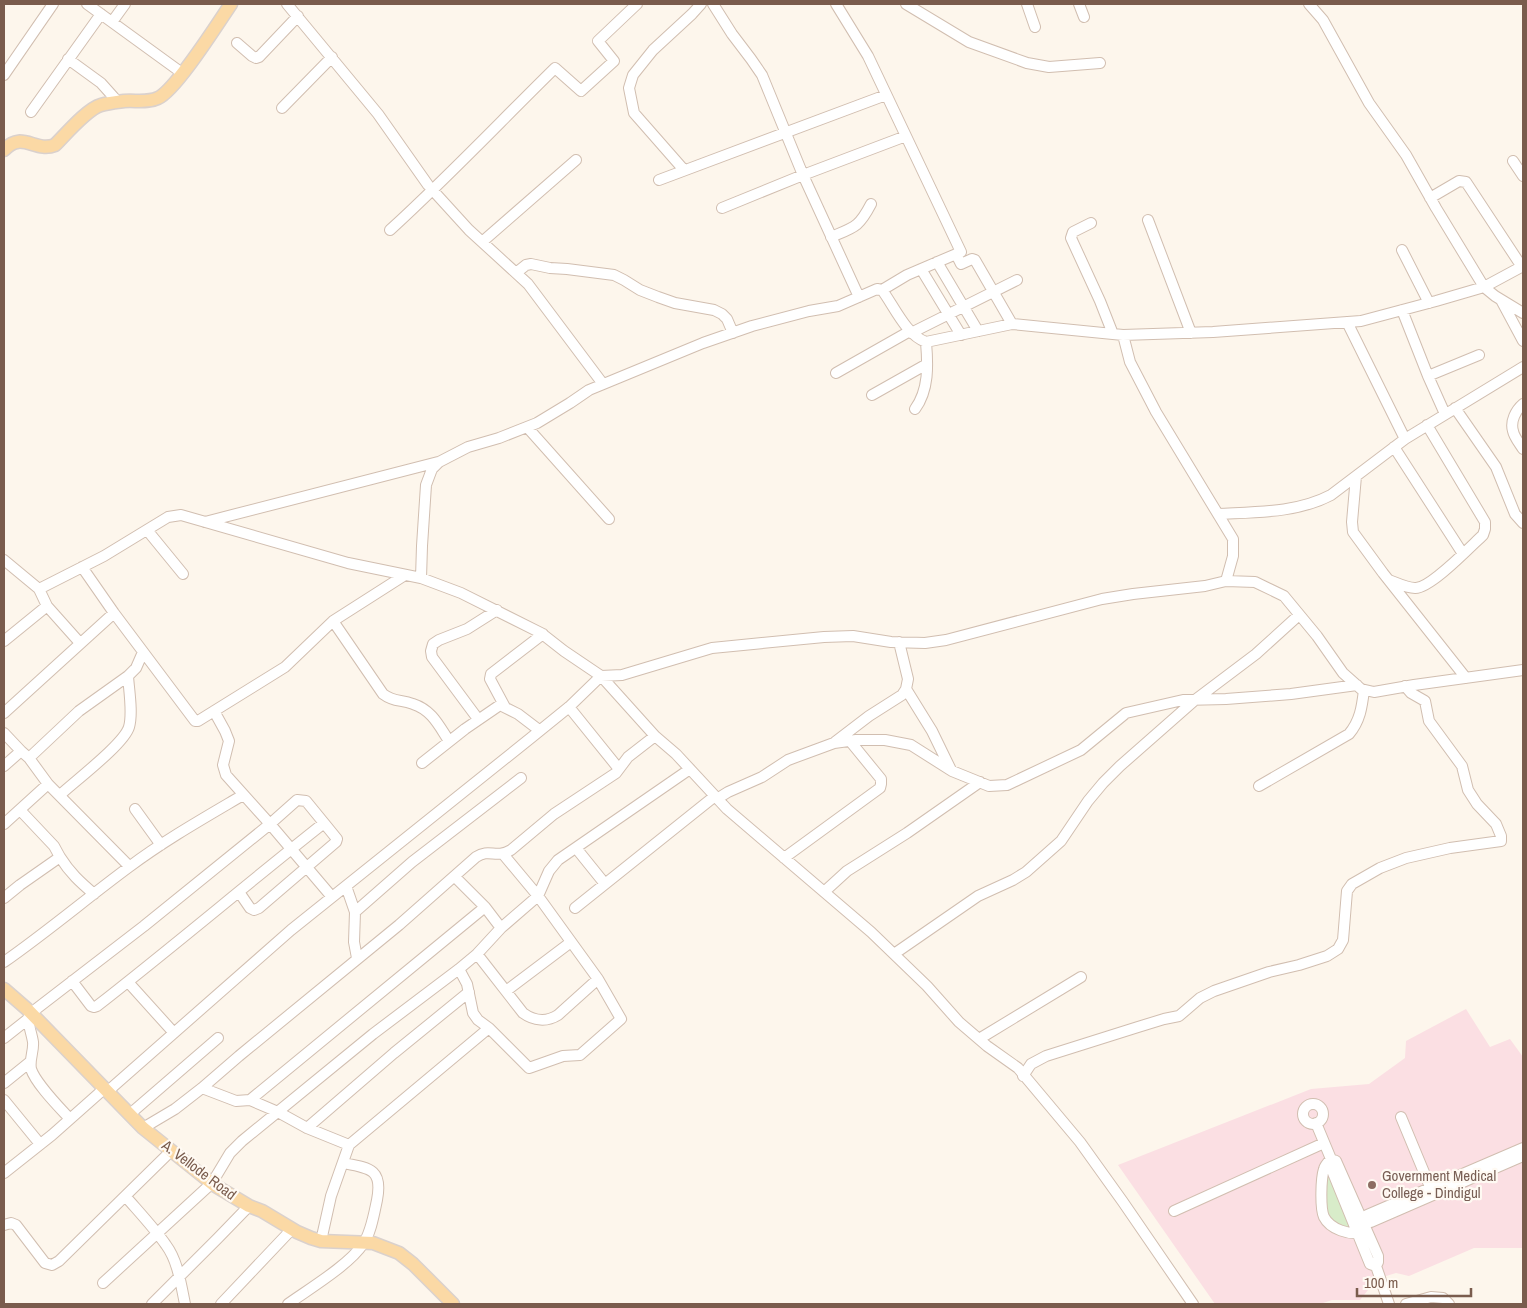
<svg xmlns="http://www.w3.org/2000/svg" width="1527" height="1308" viewBox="0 0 1527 1308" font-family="'Archivo Narrow',sans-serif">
	<rect width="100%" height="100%" fill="#fdf6ec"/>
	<path fill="#fbdfe3" d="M 1466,1009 L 1490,1047 L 1510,1039 L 1523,1057 L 1523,1248 L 1474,1248 L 1409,1276 L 1396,1273 L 1373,1280 L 1368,1290 L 1360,1300 L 1332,1300 L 1320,1304 L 1215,1304 L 1118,1165 L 1311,1089 L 1369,1084 L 1405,1058 L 1406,1041 Z"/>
	<path fill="#d8ecc9" d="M 1327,1173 L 1351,1229 C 1345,1228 1337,1225 1332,1221 C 1323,1212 1324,1184 1327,1173 Z"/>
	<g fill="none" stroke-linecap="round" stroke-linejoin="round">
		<defs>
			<path id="minor" d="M 87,4 L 182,73
				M 287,4 L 378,114 L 428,185 L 469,230 L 528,284 L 603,384
				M 713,4 L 732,34 L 751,59 L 762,75 L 803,175 L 859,297
				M 836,4 L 868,56 L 961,252 L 907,275 L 882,290
				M 906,4 L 969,42 L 1027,63 L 1049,67 L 1100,63
				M 1027,4 L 1035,27
				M 1079,4 L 1084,17
				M 1309,4 L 1323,20 L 1369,103 L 1406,155 L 1436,208 L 1484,287 L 1495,296 L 1523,313
				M 112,22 L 125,4
				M 237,43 L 252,56 L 256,58 L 259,57 L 298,16
				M 68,59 L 101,83 L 118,102
				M 4,75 L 53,4
				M 282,108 L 332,57
				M 31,112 L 101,14
				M 1513,161 L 1523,176
				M 684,170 L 634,113 L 629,88 L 633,75 L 653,50 L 692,14 L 701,4
				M 659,180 L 886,95
				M 1430,198 L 1459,181 L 1466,182 L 1522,267
				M 722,208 L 803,175 L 906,136
				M 1148,220 L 1191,333
				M 1091,223 L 1073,232 L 1071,238 L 1100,301 L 1113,334
				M 390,230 C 447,178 500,122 555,68 L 581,91 L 614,61 L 598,41 L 637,4
				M 831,237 C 855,227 859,227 871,204
				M 482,242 L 576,160
				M 1402,250 L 1429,303
				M 956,254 L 961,264 L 972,259 L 975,260 L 1012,324
				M 937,262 L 978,331
				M 921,269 L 961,335
				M 516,273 L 526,265 L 531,264 L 550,268 L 567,269 L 614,275 L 624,280 L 640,290 L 658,297 L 675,303 L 714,310 L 722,314 L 727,319 L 733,333
				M 1501,300 L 1523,341
				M 1402,310 L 1428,376 L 1445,414
				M 1347,322 L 1405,439
				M 911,333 L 1017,280
				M 1123,335 L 1130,362 L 1156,412 L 1233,539 L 1233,556 L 1226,581
				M 836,373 L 910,331
				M 1428,376 L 1479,355
				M 872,395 L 927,364
				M 1523,404 C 1516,410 1510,421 1513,431 C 1514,437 1520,444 1523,449
				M 1455,408 L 1496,467 L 1515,514 L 1523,523
				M 915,409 C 929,390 928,365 926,342
				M 527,427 L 609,519
				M 1394,447 L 1463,554
				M 1356,476 L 1352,522 L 1353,532 L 1383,573 L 1466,678
				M 1218,514 C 1256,512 1297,513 1331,495 L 1405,439 L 1523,367
				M 205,522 L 438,462
				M 147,530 L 183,574
				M 4,560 L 39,589 L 104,556 L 168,517 L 181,515 L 348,563 L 421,578 L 461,593 L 541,633 L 564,651 L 601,676 L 622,675 L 712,648 L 824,637 L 853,636 L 891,642 L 925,643 L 946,640 L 1102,599 L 1133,594 L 1205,586 L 1226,581 L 1255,582 L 1284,596 L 1317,636 L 1343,673 L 1361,689 L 1374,692 L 1414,685 L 1523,670
				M 82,567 L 114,613 L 195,721 L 198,721 L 285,667 L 333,621 L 405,575
				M 421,578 L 422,546 L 426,485 L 432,469 L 439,462 L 468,447 L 499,438 L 537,423 L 570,403 L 589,390 L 703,343 L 752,326 L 809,311 L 838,306 L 877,289 L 882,290 C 894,306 906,335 926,342 L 1012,324 L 1123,335 L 1213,332 L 1361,321 L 1436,301 L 1484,287 L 1523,266
				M 1389,580 C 1397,583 1407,588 1415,588 C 1430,589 1471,546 1483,535 L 1485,529 L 1485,522 L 1427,425
				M 47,606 L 80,643
				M 333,621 L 383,694 C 395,703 401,699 413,704 C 432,710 439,726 449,741
				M 4,641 L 47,606 L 39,589
				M 906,689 L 932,731 L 951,770
				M 505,707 L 490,679 L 491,674 L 543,634
				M 569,707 L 619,769
				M 214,711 L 225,731 L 229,741 L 223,765 L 226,775 L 270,824 L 332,897
				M 4,713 L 114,613
				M 478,719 L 432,657 L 431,651 L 433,644 L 439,640 L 467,629 L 497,610
				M 4,733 L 21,751
				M 835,742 L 869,716 L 902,695 L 906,689 L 908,679 L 899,642
				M 29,758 L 48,784 L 129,866
				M 422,763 L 465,729 L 500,705 L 518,714 L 539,730
				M 4,766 L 21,751 L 29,758 L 79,711 L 128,676 L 136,668 L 143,652
				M 1259,786 L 1349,734 C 1360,721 1362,707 1364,690
				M 60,795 C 75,781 124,744 129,727 C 133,713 129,691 128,676
				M 721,802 L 720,797 L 728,792 L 762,777 L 788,760 L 834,743 L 856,740 L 885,740 L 911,745 L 952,771 L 989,786 L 1007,785 L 1081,750 L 1126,713 L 1183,700 L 1226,699 L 1291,694 L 1357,685
				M 135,809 L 161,845
				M 20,810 L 54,846 L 60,857
				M 4,824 L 48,784
				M 576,848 L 605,884
				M 503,854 L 538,896 L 549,871 L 558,860 L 690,769
				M 784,858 L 880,788 L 881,784 L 881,779 L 850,741
				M 455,877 L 485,907 L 501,928
				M 346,886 L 355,912 L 354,942 L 357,958
				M 824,892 L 847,871 L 907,833 L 980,782
				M 4,898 L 20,885 L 60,857 C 70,873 80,882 94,894
				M 575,908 L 715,796
				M 355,912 L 412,862 L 521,778
				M 477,954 L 523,1013 C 534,1021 547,1022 558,1015 L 598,979
				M 894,954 L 978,896 L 1013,880 L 1026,872 L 1061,841 L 1088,801 L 1103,783 L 1120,766 L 1195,700 L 1256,654 L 1299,615
				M 4,962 C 47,932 87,898 129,867 C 165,840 204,818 243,795
				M 72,981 L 91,1006 L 94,1007 L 97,1006 C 174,946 248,883 324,823 L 337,839 L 336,842 L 259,908 L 254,910 L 250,908 L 239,892
				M 128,982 L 174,1033
				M 506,991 L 571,942
				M 4,1038 L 28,1019
				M 979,1039 L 1081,977
				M 1023,1076 L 1031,1064 L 1046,1056 L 1138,1027 L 1164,1019 L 1179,1016 L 1200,998 L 1214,991 L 1269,972 L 1299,965 L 1327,956 L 1338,949 L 1343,940 L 1347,891 L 1352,884 L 1380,868 L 1406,858 L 1450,848 L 1501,841 L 1501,836 L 1496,824 L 1477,804 L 1468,790 L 1462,766 L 1429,721 L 1425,701 L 1411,693 L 1405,686
				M 4,1083 L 30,1062
				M 202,1088 L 236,1101 L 250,1100 L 278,1112 L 307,1128 L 349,1145 L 489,1028
				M 108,1091 L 291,930 L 532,737 L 569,707 L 601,676 L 655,736 L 676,754 L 727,809 L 871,932 L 927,986 L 959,1022 L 987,1046 L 1018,1068 L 1080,1142 L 1123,1202 L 1193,1304
				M 4,1100 L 40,1144
				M 250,1100 L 485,907
				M1303 1114a10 10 0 1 1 20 0a10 10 0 1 1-20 0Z
				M 130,1114 L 218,1038
				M 1401,1117 L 1433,1194
				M 70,1119 C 59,1107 36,1084 31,1069 C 29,1060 34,1051 33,1042 C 32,1035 29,1027 28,1019 L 31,1013 L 144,926 L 270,824 L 297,800 L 306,801 L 324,823
				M 1316,1123 L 1331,1159 C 1328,1162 1325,1165 1324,1169 C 1321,1178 1320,1208 1324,1217 C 1330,1229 1350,1236 1363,1232
				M 143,1128 L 175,1109 L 202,1088 L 239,1056 L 399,925 L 476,857 C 490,848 495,859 511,850 L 554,814 L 616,773 L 628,757 L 655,736
				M 307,1128 L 394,1053 L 469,992
				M 4,1173 L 52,1135 L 105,1088
				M 126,1197 C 139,1212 155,1229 166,1245 C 178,1261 181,1285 185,1304
				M 1174,1211 L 1324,1143
				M 1363,1221 L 1371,1222 L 1523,1156
				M 1358,1224 L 1363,1221 L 1367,1215 L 1523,1148
				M 4,1225 L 11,1223 L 16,1225 L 45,1263 L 52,1265 L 59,1261 L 171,1151
				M 321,1241 L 331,1196 L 349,1145
				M 1376,1266 L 1370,1264 L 1329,1163 L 1331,1159 L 1336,1161 L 1378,1256 L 1378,1262 L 1376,1266 L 1389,1304
				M 103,1283 L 212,1183 L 230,1153 L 242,1141 L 373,1034 L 459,969 L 477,954 L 501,928 L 538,896 L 598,979 L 621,1019 L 580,1055 L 563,1056 L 529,1068 L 489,1028 L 478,1020 L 473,1013 L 467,984 L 459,969
				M 152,1304 L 218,1238 L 249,1206
				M 221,1304 L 292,1229
				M 288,1304 C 309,1289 349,1265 363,1244 C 371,1233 374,1214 377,1200 C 383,1169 370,1168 343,1163
				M 1406,1304 L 1431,1297 L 1443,1298 L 1449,1304"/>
			<path id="major" d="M 4,150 C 22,130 35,153 55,145 C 66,134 87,109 101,105 C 108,103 117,102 124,101 C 135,100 148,103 158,98 C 176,90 218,23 231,4
				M 4,989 L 27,1009 L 143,1128 L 214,1185 L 249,1206 L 262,1211 L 297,1232 L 311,1238 L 321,1241 L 373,1243 L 399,1253 L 413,1264 L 453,1304"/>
		</defs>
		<use href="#minor" stroke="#d1beb0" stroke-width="12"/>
		<use href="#major" stroke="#dad1cd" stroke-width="15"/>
		<use href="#minor" stroke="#fff" stroke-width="10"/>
		<use href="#major" stroke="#fbd9a5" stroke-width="12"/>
	</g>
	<circle fill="#8d6e63" stroke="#fffaf3" stroke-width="2" cx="1372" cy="1185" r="5"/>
	<g text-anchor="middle" stroke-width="4.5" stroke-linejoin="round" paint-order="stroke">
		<g font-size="15" fill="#7a5c4d" stroke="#fffaf3">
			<text transform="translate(199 1170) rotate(37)" y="5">A. Vellode Road</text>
		</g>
		<g font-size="15" fill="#785e54" stroke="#fffaf3" text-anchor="start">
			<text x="1382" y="1181">Government Medical<tspan x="1382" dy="17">College - Dindigul</tspan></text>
		</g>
	</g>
	<rect width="1527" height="1308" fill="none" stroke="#7a5c4d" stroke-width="10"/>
	<path d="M1357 1288v8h114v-8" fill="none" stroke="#7a5c4d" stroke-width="2.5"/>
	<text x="1364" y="1288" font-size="15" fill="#7a5c4d" stroke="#fffaf3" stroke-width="4" paint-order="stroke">100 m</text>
</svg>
